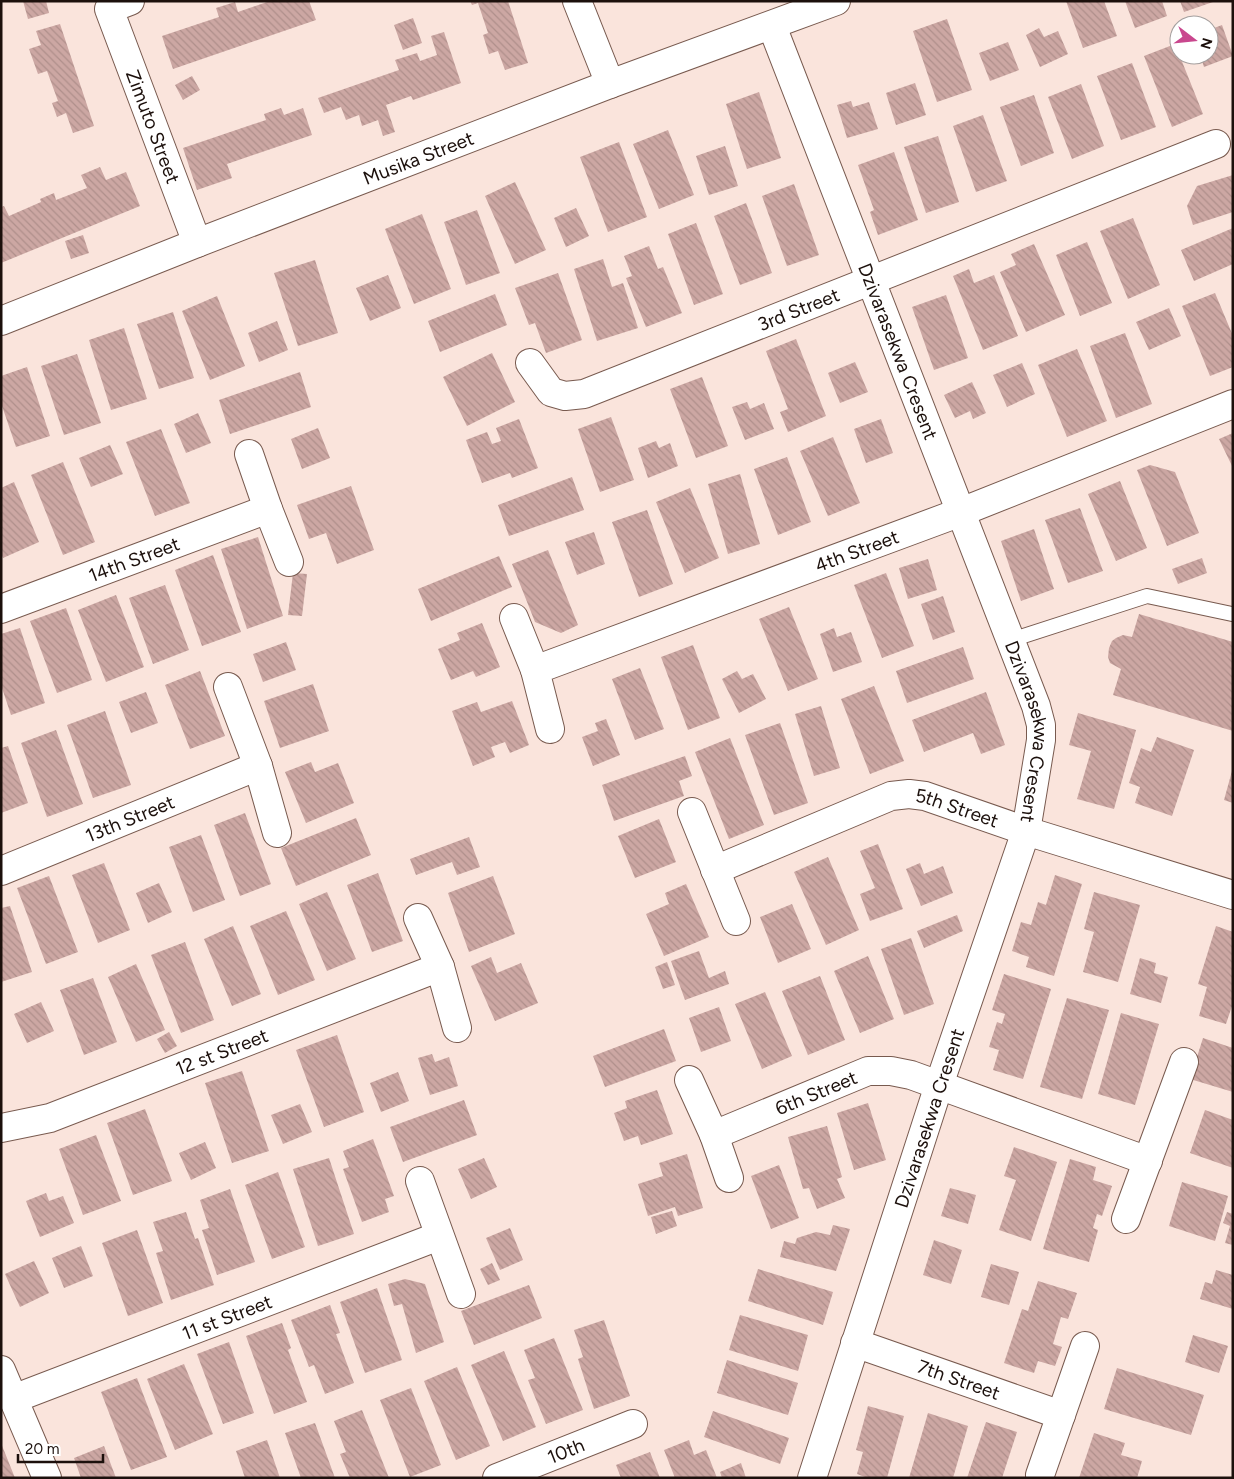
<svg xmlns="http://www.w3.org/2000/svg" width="1234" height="1479" viewBox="0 0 1234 1479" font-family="Figtree,sans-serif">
	<defs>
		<pattern id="building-back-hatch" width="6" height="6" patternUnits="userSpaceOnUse" patternTransform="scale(1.25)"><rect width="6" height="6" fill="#cca7a3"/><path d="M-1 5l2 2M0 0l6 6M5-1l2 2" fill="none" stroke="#af8f8b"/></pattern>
	</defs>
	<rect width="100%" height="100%" fill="#fae4dc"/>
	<path fill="url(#building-back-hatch)" d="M 23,1 L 46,1 L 49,13 L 28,19 Z
		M 270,1 L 309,1 L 316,20 L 173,69 L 162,36 L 219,17 L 216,8 L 235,2 L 238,12 Z
		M 470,1 L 508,1 L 528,63 L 505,70 L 498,51 L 489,54 L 483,35 L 488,33 L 478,3 L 472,5 Z
		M 1066,1 L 1104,1 L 1117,36 L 1083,48 Z
		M 1125,1 L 1162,1 L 1167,16 L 1135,28 Z
		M 1180,1 L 1213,1 L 1213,2 L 1184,12 Z
		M 413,18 L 422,43 L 403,50 L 394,25 Z
		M 947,19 L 972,90 L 937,102 L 913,31 Z
		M 60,24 L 94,126 L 73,133 L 66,113 L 57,117 L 52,103 L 58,101 L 47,71 L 38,74 L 29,49 L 41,45 L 36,31 Z
		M 1222,25 L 1233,56 L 1204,67 L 1200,55 L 1209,55 L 1209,30 Z
		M 1039,28 L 1044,37 L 1058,31 L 1068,54 L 1040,67 L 1026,35 Z
		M 444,32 L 461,83 L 413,100 L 411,96 L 386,105 L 395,132 L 383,136 L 378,120 L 362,126 L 359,115 L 346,120 L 341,107 L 324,113 L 318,98 L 399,70 L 395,60 L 417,53 L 420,61 L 437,55 L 431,36 Z
		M 1008,42 L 1019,70 L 990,81 L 979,53 Z
		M 1175,44 L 1203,114 L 1172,127 L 1144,56 Z
		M 1132,63 L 1156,127 L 1121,140 L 1097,76 Z
		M 192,76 L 200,90 L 183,100 L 175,85 Z
		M 915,83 L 926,115 L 896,125 L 886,93 Z
		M 1081,84 L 1104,146 L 1072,159 L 1048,97 Z
		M 759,92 L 781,158 L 747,169 L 726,104 Z
		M 1034,95 L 1054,153 L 1021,166 L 1000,107 Z
		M 851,101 L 853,107 L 869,102 L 878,129 L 847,138 L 837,105 Z
		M 281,108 L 284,115 L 303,108 L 312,135 L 227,164 L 232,178 L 197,190 L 183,148 L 266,120 L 264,114 Z
		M 983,115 L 1007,181 L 976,192 L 953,126 Z
		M 668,130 L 694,195 L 659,209 L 633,144 Z
		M 938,136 L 959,202 L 926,213 L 904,147 Z
		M 619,142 L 647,217 L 608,232 L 580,157 Z
		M 725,146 L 738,186 L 709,195 L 696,156 Z
		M 894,152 L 918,220 L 878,235 L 870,212 L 874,210 L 858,165 Z
		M 100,167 L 106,180 L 126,172 L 140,206 L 1,263 L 1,207 L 4,206 L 9,216 L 41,202 L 40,199 L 54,193 L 56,200 L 87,188 L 81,175 Z
		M 1233,175 L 1233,212 L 1193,225 L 1187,206 L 1197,186 Z
		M 515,182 L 546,250 L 515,264 L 485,196 Z
		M 794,184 L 819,255 L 787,266 L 762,196 Z
		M 746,203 L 772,273 L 740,285 L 714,216 Z
		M 576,208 L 589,236 L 566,247 L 554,218 Z
		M 477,210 L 500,273 L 466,285 L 444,222 Z
		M 422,214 L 451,289 L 414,304 L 385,229 Z
		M 1133,218 L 1160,285 L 1128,299 L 1100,231 Z
		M 696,223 L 723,294 L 694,305 L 668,234 Z
		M 1233,228 L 1233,264 L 1194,281 L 1181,250 Z
		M 83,235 L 89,253 L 71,259 L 65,241 Z
		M 1087,242 L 1112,303 L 1080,316 L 1056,255 Z
		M 1034,244 L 1065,315 L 1026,332 L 1000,272 L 1016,265 L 1011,254 Z
		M 649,246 L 658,269 L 663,267 L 682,313 L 646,327 L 626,278 L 632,276 L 624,256 Z
		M 603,259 L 612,287 L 623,283 L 638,328 L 597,341 L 574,269 Z
		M 315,260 L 338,333 L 298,346 L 274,273 Z
		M 969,269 L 974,283 L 994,275 L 1018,336 L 983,350 L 953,276 Z
		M 558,273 L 582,340 L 546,353 L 535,323 L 529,325 L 515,288 Z
		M 388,275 L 401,308 L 370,321 L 356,288 Z
		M 1215,293 L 1233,336 L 1233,367 L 1210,376 L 1182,306 Z
		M 495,294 L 507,325 L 440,352 L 428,321 Z
		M 946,295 L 968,358 L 934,370 L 912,307 Z
		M 217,296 L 245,366 L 210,380 L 182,311 Z
		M 1169,308 L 1181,336 L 1149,350 L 1136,322 Z
		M 173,312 L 194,378 L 159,389 L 137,324 Z
		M 277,321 L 288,350 L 259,362 L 248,333 Z
		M 124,328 L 147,399 L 111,410 L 89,340 Z
		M 1125,333 L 1152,404 L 1116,418 L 1090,346 Z
		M 796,339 L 826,416 L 788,432 L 780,412 L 788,409 L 766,351 Z
		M 1077,349 L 1107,421 L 1067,437 L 1038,365 Z
		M 492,353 L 515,402 L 467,426 L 443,377 Z
		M 77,354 L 101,423 L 64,435 L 41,366 Z
		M 855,362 L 868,392 L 840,403 L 828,373 Z
		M 1022,363 L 1035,394 L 1007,407 L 993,375 Z
		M 27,367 L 50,436 L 16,447 L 1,403 L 1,376 Z
		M 300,372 L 311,407 L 230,434 L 219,400 Z
		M 702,377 L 728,446 L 696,458 L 670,389 Z
		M 972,382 L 986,413 L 973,419 L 970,411 L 955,418 L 944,395 Z
		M 747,402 L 750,409 L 764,403 L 774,429 L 745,440 L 732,407 Z
		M 198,413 L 211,443 L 186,453 L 174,424 Z
		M 611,417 L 634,480 L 600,492 L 578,429 Z
		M 519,419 L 538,468 L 512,478 L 510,473 L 482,483 L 466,440 L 487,432 L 492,444 L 501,441 L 496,428 Z
		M 881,419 L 893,453 L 866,463 L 854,429 Z
		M 318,428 L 330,458 L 302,469 L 291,439 Z
		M 161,429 L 190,503 L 155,516 L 126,442 Z
		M 1233,433 L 1233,468 L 1219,439 Z
		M 833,437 L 860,503 L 828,516 L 800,451 Z
		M 656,441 L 659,448 L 670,443 L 678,466 L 648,478 L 638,448 Z
		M 110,445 L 123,474 L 91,487 L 79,458 Z
		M 787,457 L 811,522 L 778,535 L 754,469 Z
		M 63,462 L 95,542 L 63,555 L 31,475 Z
		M 1150,465 L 1175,472 L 1199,533 L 1167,546 L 1137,470 Z
		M 740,474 L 760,544 L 728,554 L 708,484 Z
		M 572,477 L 584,510 L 509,536 L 498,505 Z
		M 1120,481 L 1147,548 L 1116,561 L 1088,494 Z
		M 14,482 L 39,542 L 3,558 L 1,553 L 1,488 Z
		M 351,486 L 374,550 L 337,564 L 326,533 L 309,539 L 297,505 Z
		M 690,488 L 719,558 L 685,573 L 656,502 Z
		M 1080,508 L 1103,571 L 1068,583 L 1045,520 Z
		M 647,510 L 673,584 L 639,597 L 612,522 Z
		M 1034,529 L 1054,589 L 1021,601 L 1001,541 Z
		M 594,532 L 605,564 L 577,575 L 565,542 Z
		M 258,537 L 283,616 L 247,629 L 221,549 Z
		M 548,550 L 578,625 L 561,633 L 535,622 L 512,564 Z
		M 213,555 L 241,632 L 202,646 L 175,570 Z
		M 499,556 L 512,587 L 431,621 L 418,589 Z
		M 1202,558 L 1207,573 L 1178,584 L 1172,569 Z
		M 928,559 L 937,590 L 908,599 L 899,568 Z
		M 293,573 L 307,574 L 302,616 L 288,615 Z
		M 886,573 L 914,646 L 882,658 L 854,585 Z
		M 165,585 L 189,650 L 153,664 L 129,598 Z
		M 116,595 L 144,667 L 106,682 L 78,610 Z
		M 943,596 L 955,632 L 933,640 L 921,604 Z
		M 789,607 L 818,679 L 788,691 L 759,619 Z
		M 66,608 L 92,680 L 57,693 L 30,621 Z
		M 1139,614 L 1233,642 L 1233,731 L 1113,695 L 1121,669 L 1110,663 L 1108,657 L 1109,648 L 1112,641 L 1116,638 L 1123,635 L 1132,637 Z
		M 482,623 L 500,667 L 476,677 L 473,671 L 451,680 L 438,649 L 460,640 L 457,633 Z
		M 20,628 L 45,703 L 11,715 L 1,685 L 1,634 Z
		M 834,628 L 837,637 L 851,632 L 862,662 L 833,672 L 820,634 Z
		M 286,642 L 296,670 L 263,682 L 253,654 Z
		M 693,645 L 720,718 L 688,730 L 661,657 Z
		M 963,647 L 974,679 L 907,703 L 896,671 Z
		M 640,668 L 664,729 L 635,740 L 612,679 Z
		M 200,671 L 225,736 L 190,749 L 165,685 Z
		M 737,671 L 742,679 L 753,674 L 766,699 L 739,713 L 722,679 Z
		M 313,684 L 329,731 L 280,748 L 264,701 Z
		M 874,686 L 904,761 L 870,774 L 841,699 Z
		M 146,692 L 158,723 L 131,733 L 119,702 Z
		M 986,692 L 1005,745 L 981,754 L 973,733 L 924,752 L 912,720 Z
		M 512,701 L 529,745 L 510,753 L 505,742 L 491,747 L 495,757 L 473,766 L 452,711 L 477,702 L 481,712 Z
		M 821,706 L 840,768 L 814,776 L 795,714 Z
		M 105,711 L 131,785 L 93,798 L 67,725 Z
		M 1078,713 L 1136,730 L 1114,809 L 1077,799 L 1091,751 L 1069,745 Z
		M 606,719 L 620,755 L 593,766 L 582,737 L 598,731 L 595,723 Z
		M 780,723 L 808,803 L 774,815 L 745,735 Z
		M 56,730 L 83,804 L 47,817 L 21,743 Z
		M 1157,737 L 1194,750 L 1172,816 L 1135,803 L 1140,787 L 1129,783 L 1141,748 L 1151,752 Z
		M 730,738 L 764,825 L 729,839 L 695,752 Z
		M 8,746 L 28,803 L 1,813 L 1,748 Z
		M 685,756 L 692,776 L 679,781 L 684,796 L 614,821 L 602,785 Z
		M 311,762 L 315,772 L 338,763 L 354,803 L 306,823 L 285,772 Z
		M 1232,771 L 1233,771 L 1233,803 L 1224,800 Z
		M 245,813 L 271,884 L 240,896 L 214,825 Z
		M 356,818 L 371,855 L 296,886 L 281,848 Z
		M 659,819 L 676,862 L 635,878 L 618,836 Z
		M 201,835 L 225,900 L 193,912 L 169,847 Z
		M 469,837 L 480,867 L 457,875 L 452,862 L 416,875 L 410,859 Z
		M 878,844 L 903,909 L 870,921 L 860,894 L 875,888 L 860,851 Z
		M 828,857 L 859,930 L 826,945 L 794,872 Z
		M 104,863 L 130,930 L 98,943 L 72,875 Z
		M 920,863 L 924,874 L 943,866 L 953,893 L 921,906 L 906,869 Z
		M 378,873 L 403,941 L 372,952 L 347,885 Z
		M 1055,875 L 1082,884 L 1054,976 L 1026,967 L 1029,957 L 1012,951 L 1021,922 L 1031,925 L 1038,902 L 1046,905 Z
		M 49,876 L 78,952 L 46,964 L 17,888 Z
		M 493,876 L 515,934 L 469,952 L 448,893 Z
		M 159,883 L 172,912 L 148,923 L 136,893 Z
		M 686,884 L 709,937 L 664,956 L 646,914 L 669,904 L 665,893 Z
		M 327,892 L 356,959 L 327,971 L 299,904 Z
		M 1094,892 L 1140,905 L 1118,982 L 1083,972 L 1094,932 L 1084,929 Z
		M 792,904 L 811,949 L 778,963 L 760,917 Z
		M 10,906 L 32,972 L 1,982 L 1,908 Z
		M 286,911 L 315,980 L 278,995 L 250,926 Z
		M 957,915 L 963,931 L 924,948 L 917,931 Z
		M 233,926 L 261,994 L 232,1006 L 204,939 Z
		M 1216,926 L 1233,932 L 1233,1003 L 1226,1024 L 1199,1016 L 1207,987 L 1198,984 Z
		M 911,938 L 934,1004 L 904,1015 L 881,949 Z
		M 185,942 L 214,1020 L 181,1033 L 151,955 Z
		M 699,951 L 709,978 L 725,971 L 729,984 L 685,1000 L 671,961 Z
		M 868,956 L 894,1019 L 860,1033 L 834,971 Z
		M 491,957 L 497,973 L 521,963 L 538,1003 L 495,1021 L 471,966 Z
		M 1140,958 L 1156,963 L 1154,973 L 1168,977 L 1161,1003 L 1130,994 Z
		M 667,962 L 675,985 L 663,989 L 655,967 Z
		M 136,964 L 165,1030 L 136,1042 L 108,977 Z
		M 1004,974 L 1051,989 L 1023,1079 L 993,1070 L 999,1050 L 989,1047 L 997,1022 L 1002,1024 L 1005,1014 L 992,1010 Z
		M 820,976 L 845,1040 L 808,1055 L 782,991 Z
		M 93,978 L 117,1042 L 84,1055 L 60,990 Z
		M 765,992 L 792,1056 L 762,1069 L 735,1004 Z
		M 1067,998 L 1109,1010 L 1082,1099 L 1040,1087 Z
		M 41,1002 L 54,1031 L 27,1043 L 14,1014 Z
		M 719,1007 L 731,1041 L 701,1052 L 689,1018 Z
		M 1121,1013 L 1159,1024 L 1135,1105 L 1098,1094 Z
		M 664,1029 L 676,1061 L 605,1087 L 593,1056 Z
		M 169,1032 L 177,1046 L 165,1053 L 157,1039 Z
		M 337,1035 L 364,1112 L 324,1127 L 296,1050 Z
		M 1203,1038 L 1233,1048 L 1233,1092 L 1190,1079 Z
		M 432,1054 L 435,1062 L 449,1057 L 458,1086 L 430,1095 L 418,1058 Z
		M 242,1071 L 269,1151 L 232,1163 L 205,1083 Z
		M 398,1072 L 409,1101 L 381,1112 L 370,1083 Z
		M 657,1090 L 673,1134 L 641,1145 L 638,1136 L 624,1141 L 614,1113 L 627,1108 L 625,1101 Z
		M 464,1100 L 477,1135 L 403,1162 L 390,1127 Z
		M 868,1103 L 886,1160 L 854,1170 L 837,1113 Z
		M 300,1104 L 312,1132 L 283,1144 L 271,1115 Z
		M 145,1109 L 172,1181 L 133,1195 L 107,1123 Z
		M 1205,1110 L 1233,1120 L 1233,1168 L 1190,1153 Z
		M 827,1126 L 842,1177 L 837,1179 L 845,1198 L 817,1209 L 809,1188 L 803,1189 L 788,1137 Z
		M 96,1135 L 121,1201 L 83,1215 L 59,1149 Z
		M 373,1139 L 394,1196 L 385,1199 L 389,1212 L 362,1222 L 343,1169 L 349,1167 L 343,1151 Z
		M 205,1142 L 216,1168 L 191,1180 L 179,1153 Z
		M 1014,1147 L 1057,1162 L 1031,1241 L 999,1230 L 1016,1180 L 1004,1176 Z
		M 687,1154 L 703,1208 L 678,1216 L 675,1207 L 648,1216 L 638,1184 L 663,1176 L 659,1163 Z
		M 329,1158 L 354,1234 L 318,1246 L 293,1169 Z
		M 484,1158 L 497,1187 L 471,1199 L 458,1169 Z
		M 1070,1159 L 1096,1167 L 1093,1180 L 1112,1186 L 1102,1216 L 1097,1214 L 1093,1228 L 1098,1230 L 1089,1262 L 1043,1249 Z
		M 779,1165 L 799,1218 L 771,1229 L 751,1176 Z
		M 278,1172 L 305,1247 L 272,1259 L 245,1185 Z
		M 1182,1182 L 1228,1196 L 1215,1241 L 1169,1226 Z
		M 950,1188 L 976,1195 L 968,1224 L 941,1216 Z
		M 230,1189 L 255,1262 L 217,1275 L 202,1230 L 209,1228 L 200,1200 Z
		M 46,1193 L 49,1201 L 63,1196 L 74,1223 L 40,1237 L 26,1201 Z
		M 672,1211 L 677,1226 L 656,1234 L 651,1217 Z
		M 186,1212 L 195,1239 L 198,1238 L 214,1285 L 171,1300 L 156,1253 L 163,1251 L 153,1222 Z
		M 1227,1212 L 1233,1214 L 1233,1245 L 1225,1243 L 1230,1226 L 1223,1223 Z
		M 833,1225 L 850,1229 L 836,1271 L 780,1257 L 784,1241 L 795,1244 L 797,1238 L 816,1232 L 830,1235 Z
		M 510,1228 L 523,1260 L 500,1270 L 486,1238 Z
		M 137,1230 L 163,1303 L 128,1316 L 102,1243 Z
		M 934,1240 L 962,1250 L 951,1284 L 923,1275 Z
		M 81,1246 L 93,1276 L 64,1288 L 52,1258 Z
		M 34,1261 L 49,1293 L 20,1307 L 5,1274 Z
		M 492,1263 L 500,1280 L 488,1285 L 480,1269 Z
		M 991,1264 L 1019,1272 L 1009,1305 L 981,1297 Z
		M 758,1269 L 833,1292 L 823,1325 L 748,1301 Z
		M 1216,1270 L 1233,1275 L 1233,1309 L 1200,1299 L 1205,1282 L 1212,1284 Z
		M 405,1279 L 425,1284 L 444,1342 L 416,1353 L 402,1304 L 394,1306 L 388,1284 Z
		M 1038,1281 L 1077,1293 L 1068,1319 L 1061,1317 L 1053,1344 L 1062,1347 L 1055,1366 L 1038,1361 L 1034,1373 L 1004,1363 L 1022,1309 L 1028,1311 Z
		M 529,1285 L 542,1318 L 474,1345 L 461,1311 Z
		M 377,1288 L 402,1360 L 365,1373 L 340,1302 Z
		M 330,1305 L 340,1333 L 336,1334 L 354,1383 L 325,1394 L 314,1365 L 309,1367 L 291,1320 Z
		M 740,1315 L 808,1335 L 798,1371 L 729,1350 Z
		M 604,1320 L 630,1396 L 594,1409 L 578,1359 L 583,1357 L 574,1330 Z
		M 282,1323 L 291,1348 L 288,1350 L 307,1402 L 274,1414 L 246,1336 Z
		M 1193,1335 L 1228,1346 L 1219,1373 L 1185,1362 Z
		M 554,1338 L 583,1410 L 546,1424 L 528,1380 L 535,1378 L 524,1350 Z
		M 229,1342 L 254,1413 L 223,1424 L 197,1354 Z
		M 504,1351 L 536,1427 L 503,1441 L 471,1365 Z
		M 727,1360 L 798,1383 L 788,1415 L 717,1393 Z
		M 184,1364 L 213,1434 L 175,1450 L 147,1379 Z
		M 457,1367 L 490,1446 L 456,1460 L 424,1381 Z
		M 1117,1368 L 1204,1395 L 1191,1435 L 1104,1409 Z
		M 137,1378 L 167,1457 L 131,1470 L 101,1392 Z
		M 411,1388 L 441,1465 L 410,1477 L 380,1400 Z
		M 868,1406 L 904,1416 L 887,1478 L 868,1478 L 857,1474 L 863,1452 L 856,1450 Z
		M 362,1410 L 389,1478 L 350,1478 L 340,1454 L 346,1452 L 334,1421 Z
		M 713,1411 L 789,1438 L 780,1464 L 704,1437 Z
		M 928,1413 L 968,1426 L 953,1478 L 909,1478 Z
		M 986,1422 L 1017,1432 L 1002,1478 L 967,1478 Z
		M 315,1423 L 335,1478 L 301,1478 L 285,1433 Z
		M 1094,1433 L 1125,1443 L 1121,1455 L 1142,1461 L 1137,1478 L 1079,1478 Z
		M 267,1440 L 280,1478 L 245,1478 L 236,1451 Z
		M 689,1440 L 694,1455 L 706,1450 L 717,1478 L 675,1478 L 664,1450 Z
		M 1,1443 L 15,1478 L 1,1478 Z
		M 104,1446 L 116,1478 L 81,1478 L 74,1458 Z
		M 650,1452 L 660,1478 L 621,1478 L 616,1465 Z
		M 741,1463 L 746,1478 L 722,1478 L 720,1472 Z"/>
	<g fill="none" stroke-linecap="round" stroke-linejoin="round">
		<defs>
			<path id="lane" d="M 1011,640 L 1147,596 L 1232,614"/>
			<g id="street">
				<path id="s1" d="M 130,1 L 109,9 L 197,243"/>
				<path d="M 577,1 L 610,84"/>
				<path id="s2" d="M 772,26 L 1036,706 L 1041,725 L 1041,740 L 1026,831 L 939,1085 L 812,1478"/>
				<path id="s3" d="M 1,321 L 197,243 L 610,84 L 836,1"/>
				<path id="s4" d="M 530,363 L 551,392 L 565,396 L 584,394 L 1216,144"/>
				<path d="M 249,454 L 268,509 L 289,562"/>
				<path id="s5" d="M 1,609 L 268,509"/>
				<path d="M 514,618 L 535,670"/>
				<path d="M 228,687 L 258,766 L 277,833"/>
				<path id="s6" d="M 550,729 L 535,670 L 961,512 L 1233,404"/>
				<path d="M 692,812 L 736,921"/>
				<path id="s7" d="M 715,870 L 891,796 L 909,794 L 925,796 L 1026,831 L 1233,895"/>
				<path id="s8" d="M 1,871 L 258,766"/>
				<path d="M 418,918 L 440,967 L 457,1028"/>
				<path id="s9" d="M 689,1080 L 714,1135 L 868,1071 L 891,1071 L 911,1075 L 1148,1161"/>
				<path id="s10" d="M 1,1128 L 50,1118 L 440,967"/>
				<path d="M 714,1135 L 729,1178"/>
				<path d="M 420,1181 L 461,1294"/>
				<path d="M 1126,1219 L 1184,1062"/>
				<path id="s11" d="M 855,1343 L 1061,1415"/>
				<path d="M 1,1370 L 47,1478"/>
				<path id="s12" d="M 13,1399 L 439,1236"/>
				<path d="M 1040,1475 L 1085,1346"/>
				<path id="s13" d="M 497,1478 L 633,1424"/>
			</g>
		</defs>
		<use href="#lane" stroke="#785a4f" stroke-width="16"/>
		<use href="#street" stroke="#785a4f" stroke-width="30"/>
		<use href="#lane" stroke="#fff" stroke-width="14"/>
		<use href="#street" stroke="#fff" stroke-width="28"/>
	</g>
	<g text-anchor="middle" stroke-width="4" stroke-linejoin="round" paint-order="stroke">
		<g font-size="19" fill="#1c100c" stroke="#fff">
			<text dy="7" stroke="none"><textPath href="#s1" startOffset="148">Zimuto Street</textPath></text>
			<text dy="7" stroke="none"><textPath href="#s3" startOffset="448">Musika Street</textPath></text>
			<text dy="7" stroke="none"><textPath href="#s4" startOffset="300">3rd Street</textPath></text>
			<text dy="7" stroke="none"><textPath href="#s2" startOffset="349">Dzivarasekwa Cresent</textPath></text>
			<text dy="7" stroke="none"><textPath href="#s6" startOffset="404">4th Street</textPath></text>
			<text dy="7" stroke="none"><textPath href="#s5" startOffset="142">14th Street</textPath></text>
			<text dy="7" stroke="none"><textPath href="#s2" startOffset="754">Dzivarasekwa Cresent</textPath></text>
			<text dy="7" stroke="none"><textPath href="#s7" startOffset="259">5th Street</textPath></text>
			<text dy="7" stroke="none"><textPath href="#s8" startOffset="139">13th Street</textPath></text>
			<text dy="7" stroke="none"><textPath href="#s10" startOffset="234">12 st Street</textPath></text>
			<text dy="7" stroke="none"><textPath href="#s9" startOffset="171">6th Street</textPath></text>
			<text transform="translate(929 1118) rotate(-72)" y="7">Dzivarasekwa Cresent</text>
			<text dy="7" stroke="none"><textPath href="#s12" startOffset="229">11 st Street</textPath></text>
			<text dy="7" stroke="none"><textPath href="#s11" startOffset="110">7th Street</textPath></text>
			<text dy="7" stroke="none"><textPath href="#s13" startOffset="74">10th</textPath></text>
		</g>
	</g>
	<rect width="1234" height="1479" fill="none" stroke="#1c100c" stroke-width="5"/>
	<g transform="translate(1194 40) rotate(106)"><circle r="24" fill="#ffffff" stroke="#a49f9e"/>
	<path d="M0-4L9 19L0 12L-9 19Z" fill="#c9478e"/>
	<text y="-8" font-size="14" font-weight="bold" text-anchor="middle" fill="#1c100c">N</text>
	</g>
	<path d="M18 1454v8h85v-8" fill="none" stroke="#1c100c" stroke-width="2.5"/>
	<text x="25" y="1454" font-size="15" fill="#1c100c" stroke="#ffffff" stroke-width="4" paint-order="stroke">20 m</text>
</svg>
